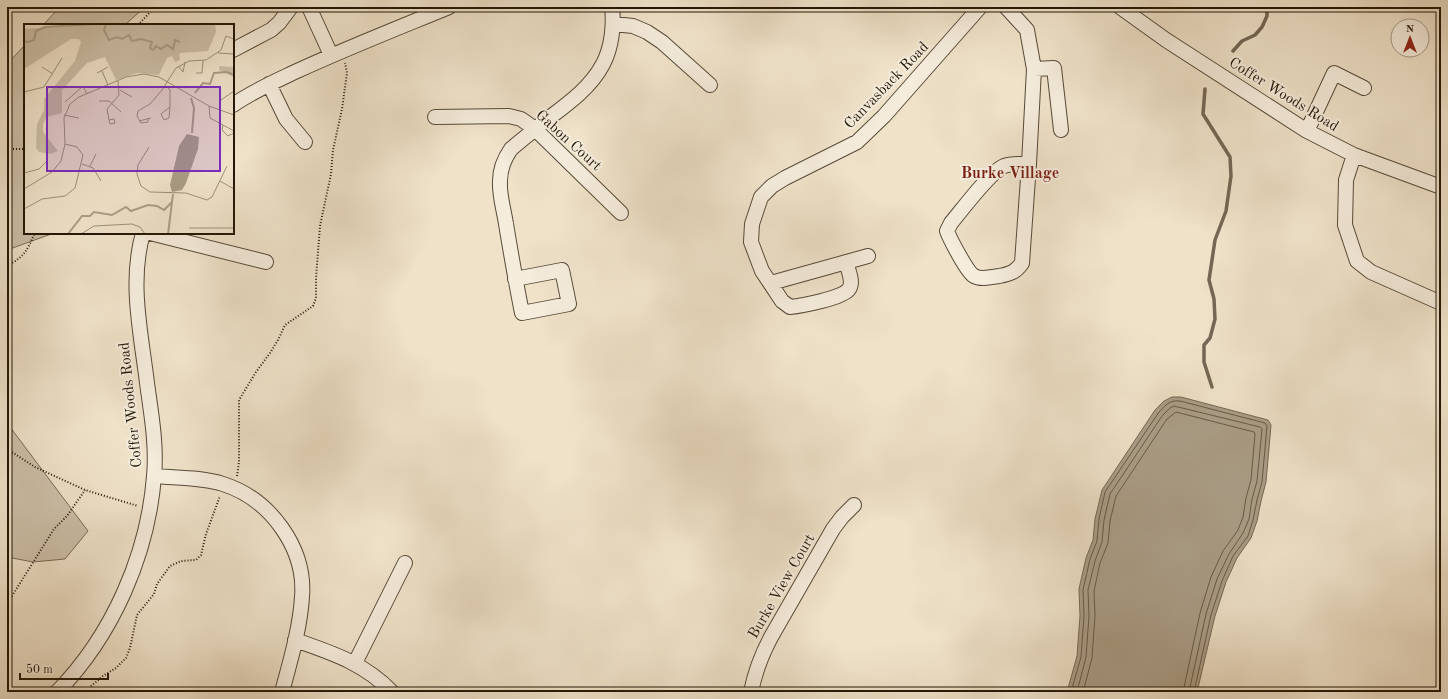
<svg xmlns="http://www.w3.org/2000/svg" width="1448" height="699" viewBox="0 0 1448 699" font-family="'Old Standard TT',serif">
	<rect width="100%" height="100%" fill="#efe2c9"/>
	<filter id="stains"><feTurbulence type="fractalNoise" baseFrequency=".005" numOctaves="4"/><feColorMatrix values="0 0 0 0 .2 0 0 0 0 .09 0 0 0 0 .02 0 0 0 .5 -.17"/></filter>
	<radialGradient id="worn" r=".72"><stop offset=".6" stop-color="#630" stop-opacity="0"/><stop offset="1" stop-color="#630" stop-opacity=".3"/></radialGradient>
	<path fill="#ccbfa8" stroke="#786b58" d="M 60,7 L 145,7 L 128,22 L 126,25 L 43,25 Z
		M 25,45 L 25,233 L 54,233 L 7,250 L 7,64 Z
		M 7,423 L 88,531 L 65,559 L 33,562 L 7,557 Z"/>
	<path fill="#aa9d87" stroke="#746754" d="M 1172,397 L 1181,397 L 1268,420 L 1271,425 L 1266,482 L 1261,501 L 1257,521 L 1251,538 L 1237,558 L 1226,582 L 1215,616 L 1197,692 L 1067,692 L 1077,656 L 1080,616 L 1079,589 L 1086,558 L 1093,540 L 1095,519 L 1102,490 L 1155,410 L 1164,401 Z"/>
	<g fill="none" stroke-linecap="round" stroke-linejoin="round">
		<path stroke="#665a47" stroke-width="1" d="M 1071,692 L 1081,657 L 1084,616 L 1083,590 L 1090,559 L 1097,541 L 1099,519 L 1105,492 L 1159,412 C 1166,405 1169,400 1180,401 L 1265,423 L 1267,426 L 1262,482 L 1257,500 L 1253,520 L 1248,536 L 1233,556 L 1222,581 L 1211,615 L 1194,692
			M 1077,692 L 1086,657 L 1089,616 L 1088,590 L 1095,561 L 1102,542 L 1104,520 L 1110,494 L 1162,416 L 1170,408 L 1174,406 L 1260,427 L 1262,429 L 1257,481 L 1252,499 L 1249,519 L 1243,533 L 1229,554 L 1217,579 L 1206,614 L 1189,692
			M 1083,692 L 1092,658 L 1095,616 L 1094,591 L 1100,563 L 1108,543 L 1110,521 L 1116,496 L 1167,419 L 1176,412 L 1254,432 L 1255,434 L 1251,480 L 1246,498 L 1243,517 L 1238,530 L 1223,551 L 1211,577 L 1200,613 L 1183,692"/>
		<path stroke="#746754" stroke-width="3.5" d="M 1233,51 L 1242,41 L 1255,35 L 1262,27 L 1267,16 L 1267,7
			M 1205,89 L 1203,114 L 1230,157 L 1231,176 L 1226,211 L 1215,240 L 1209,280 L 1214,299 L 1215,319 L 1210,338 L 1204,345 L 1204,362 L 1212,387"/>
		<defs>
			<path id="minor" d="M 309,7 L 331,55
				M 1006,7 L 1027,30 L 1034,69 L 1029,164 L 1022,263 C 1016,272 1010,274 999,276 C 992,277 981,280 974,276 C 967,272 950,239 947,231 L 951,223 C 962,210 990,172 1004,166 C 1012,163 1021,164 1029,164
				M 1120,7 L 1166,40 L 1307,131 L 1354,155 L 1441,187
				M 614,24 L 633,26 L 647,32 L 662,42 L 710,85
				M 233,50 L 271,30 L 279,23 L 291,7
				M 1034,69 L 1054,68 L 1061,130
				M 269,84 L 286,119 L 305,142
				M 233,105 C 253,91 276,81 297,71 C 347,48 398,28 449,7
				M 435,117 L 509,116 L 521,119 L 535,129 L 621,213
				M 1307,131 L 1334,73 L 1364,88
				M 1354,155 L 1346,180 L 1345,225 L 1357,261 L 1371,272 L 1441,303
				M 150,233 L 266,262
				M 846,262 C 848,270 854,282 849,289 C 843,298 801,306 790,307 L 782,301 L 762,271 L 751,242 L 752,224 L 761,197 L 772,186 L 785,178 L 857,142 L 884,116 L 980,7
				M 515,279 L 562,270 L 569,304 L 522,313 C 516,283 511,254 506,224 C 504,210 499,195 500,181 C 500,169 504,159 511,149 C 523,139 536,128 549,118 C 569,103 591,87 603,64 C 612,47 614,25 612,7
				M 771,283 L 868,256
				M 154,476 C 177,478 201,477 223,484 C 270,499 306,548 302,597 C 300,629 290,662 282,692
				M 295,640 C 332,653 364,663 392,692
				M 355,663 L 405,563
				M 57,692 C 112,636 148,555 154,476 C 157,445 151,413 147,383 C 141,333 129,282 143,233
				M 751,692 C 755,672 762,654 771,637 L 833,529 L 842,517 L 854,505"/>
		</defs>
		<use href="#minor" stroke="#564a38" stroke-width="16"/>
		<path stroke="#231707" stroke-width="2" stroke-dasharray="1 2" stroke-linecap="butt" d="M 138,25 L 155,7
			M 7,149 L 25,149
			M 7,266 C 25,256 26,252 35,233
			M 7,449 L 35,467 L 85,490 L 138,506
			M 237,476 L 239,462 L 239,400 L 256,372 L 270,353 L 278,340 L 285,325 L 313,306 L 316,298 L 316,278 L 320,226 L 331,174 L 333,150 L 342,109 L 347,73 L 345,63
			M 7,604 L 54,529 L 67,516 L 85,490
			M 84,692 L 103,676 L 116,668 L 126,658 L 130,648 L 137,615 L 154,594 L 157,584 L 170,566 L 181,561 L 196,560 L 201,555 L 206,534 L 220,496"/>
		<use href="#minor" stroke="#f5ecdc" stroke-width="14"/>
	</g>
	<g text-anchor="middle" stroke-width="4" stroke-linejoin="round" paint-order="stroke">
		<g font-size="15" fill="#231707" stroke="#f5ecdc">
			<text transform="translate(886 85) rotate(-46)" y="5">Canvasback Road</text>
			<text transform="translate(1284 94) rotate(32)" y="5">Coffer Woods Road</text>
			<text transform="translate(569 140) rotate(42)" y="5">Gabon Court</text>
			<text transform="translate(130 405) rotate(-96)" y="5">Coffer Woods Road</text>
			<text transform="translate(781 586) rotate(-60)" y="5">Burke View Court</text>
		</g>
		<g font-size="16" font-weight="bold" fill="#7a1f14" stroke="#f5ecdc">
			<text x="1010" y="178">Burke Village</text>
		</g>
	</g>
	<g transform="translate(24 24)">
		<rect width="210" height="210" fill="#efe2c9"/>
		<path d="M 77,0 L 191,0 L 192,8 L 184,27 L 157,29 L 155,30 L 156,36 L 151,38 L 148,32 L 143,34 L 135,51 L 113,49 L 92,56 L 81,33 L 63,39 L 38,66 L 38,89 L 23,93 L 19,100 L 19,108 L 34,127 L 27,130 L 15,128 L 12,124 L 13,100 L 20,86 L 20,75 L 51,37 L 57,18 L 55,15 L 47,15 L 0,45 L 0,5 ZM 195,42 L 210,43 L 210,53 L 195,46 Z" fill="#ccbfa8"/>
		<path d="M 163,110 L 175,113 L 174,125 L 162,159 L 158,166 L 148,168 L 146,161 L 155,122 Z" fill="#aa9d87"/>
		<path fill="none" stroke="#aa9d87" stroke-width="2" d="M 82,0 L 80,6 L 85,16 L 93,13 L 98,15 L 105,11 L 108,17 L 117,15 L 128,18 L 126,24 L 129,26 L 132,22 L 137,25 L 143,21 L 149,25 L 151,16 L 156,18M 0,17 L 4,18 L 10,16 L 12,7 L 21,3 L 70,0M 171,69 L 179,59 L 186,60 L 190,49 L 203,48 L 210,51M 167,74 L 170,84 L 168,109M 44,210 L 58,192 L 66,192 L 70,188 L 88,191 L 102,183 L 107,187 L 124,181 L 133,182 L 140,186 L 148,178M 144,210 L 149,170"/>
		<path fill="none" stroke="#9d917b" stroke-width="1" d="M 194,29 L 210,30M 154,42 L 159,48 L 161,38M 18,43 L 29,50M 78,47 L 84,61M 73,49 L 84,43M 172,49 L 178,49 L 179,37M 142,62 L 146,66 L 146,83 L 145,94 L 140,96 L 137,90 L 146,83M 96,66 L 108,73M 0,68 L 20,63 L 38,34M 197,76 L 210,67M 75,77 L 85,77 L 97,88M 41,78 L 59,62 L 63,70M 185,82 L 186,94 L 210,107M 40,91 L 55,94M 124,94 L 124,98 L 117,99 L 113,92 L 114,87 L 126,80 L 138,66 L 152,44 L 165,37 L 182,36 L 197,26 L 202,12 L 210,15M 85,96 L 90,95 L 91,99 L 86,100 L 85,96 L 83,85 L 95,71 L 94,57M 115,97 L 127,94M 199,101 L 198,106 L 204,112 L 210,109M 125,123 L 114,141 L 113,150 L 117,162 L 126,168 L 162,169 L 183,176 L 188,173 L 203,142M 58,140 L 69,144 L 77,157M 66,142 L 72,130M 0,149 L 15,145 L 23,137M 196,157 L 210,165M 0,165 L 28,148 L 37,137 L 41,120 L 40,94 L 46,80 L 55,73 L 102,53 L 120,50 L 135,53 L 185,82 L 210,91M 0,185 L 18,175 L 41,172 L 51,164 L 59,131 L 53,123 L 41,120M 165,204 L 210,204M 57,210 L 70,202 L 108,200 L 116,203 L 121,210"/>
		<path fill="#7b2cbf" fill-opacity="0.15" stroke="#7b2cbf" stroke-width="2" d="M 23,63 L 196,63 L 196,147 L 23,147 Z"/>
		<rect width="210" height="210" fill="none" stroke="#231707" stroke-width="2"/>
	</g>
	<rect width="1448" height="699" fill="none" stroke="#efe2c9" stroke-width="24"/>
	<rect x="8" y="8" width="1432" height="683" fill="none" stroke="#231707" stroke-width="2"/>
	<rect x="12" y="12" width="1424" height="675" fill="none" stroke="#231707"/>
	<g transform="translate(1410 38)"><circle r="19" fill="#f5ecdc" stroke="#a19787"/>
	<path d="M0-3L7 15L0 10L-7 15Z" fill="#8f2418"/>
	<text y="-6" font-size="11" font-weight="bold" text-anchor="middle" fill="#231707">N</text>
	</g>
	<path d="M20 673v6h88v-6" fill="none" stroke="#231707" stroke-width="2"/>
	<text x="26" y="673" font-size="12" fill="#231707" stroke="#f5ecdc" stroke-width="3" paint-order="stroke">50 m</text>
	<rect width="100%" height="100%" filter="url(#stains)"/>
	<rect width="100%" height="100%" fill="url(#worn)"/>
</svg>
